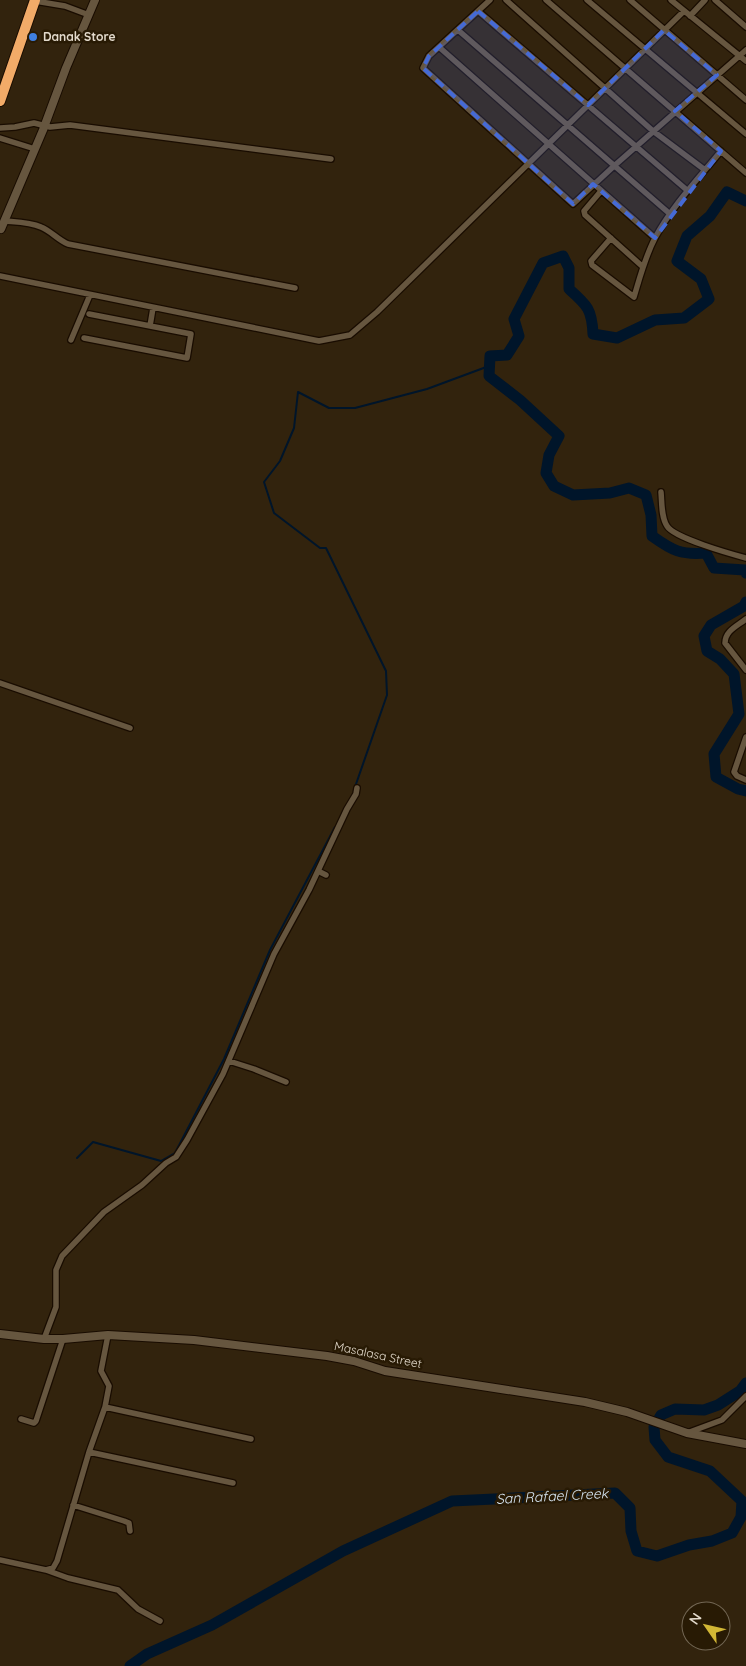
<svg xmlns="http://www.w3.org/2000/svg" width="746" height="1666" viewBox="0 0 746 1666" font-family="Quicksand,sans-serif">
	<rect width="100%" height="100%" fill="#32230d"/>
	<g fill="none" stroke-linecap="round" stroke-linejoin="round">
		<path stroke="#00152a" stroke-width="2" d="M 355,787 L 387,695 L 386,671 L 326,548 L 320,548 L 274,513 L 264,482 L 280,461 L 294,428 L 298,392 L 329,408 L 355,408 L 427,389 L 489,366
			M 77,1158 L 93,1142 L 161,1161 L 175,1153 L 224,1059 L 270,950 L 335,827"/>
		<path stroke="#00152a" stroke-width="11" d="M 746,201 L 727,192 L 710,216 L 687,236 L 677,261 L 701,279 L 709,299 L 684,318 L 655,320 L 617,338 L 593,334 C 592,309 587,305 569,289 L 569,268 L 563,256 L 543,263 L 514,319 L 519,336 L 507,355 L 490,356 L 489,376 L 520,400 L 559,436 L 549,455 L 546,473 L 554,486 L 573,495 L 610,493 L 629,488 L 646,495 L 651,515 L 652,536 C 673,551 681,555 706,553 L 714,568 L 745,570 L 746,573
			M 746,602 L 744,606 L 711,625 L 704,636 L 707,651 L 720,659 L 734,674 L 739,714 L 714,754 L 716,777 L 738,789 L 746,791
			M 130,1666 L 147,1654 L 212,1625 L 343,1551 L 452,1501 L 615,1493 L 630,1508 L 631,1531 L 637,1551 L 657,1556 L 689,1545 L 712,1541 L 732,1533 L 741,1517 L 742,1501 L 710,1471 L 668,1457 L 655,1440 L 654,1427 L 661,1415 L 675,1409 L 704,1410 L 718,1405 L 740,1391 L 746,1383"/>
		<defs>
			<path id="street" d="M 490,0 L 429,56 L 423,68 L 573,204 L 614,166 L 746,50
				M 506,0 L 653,131 L 705,170
				M 546,0 L 746,173
				M 587,0 L 746,134
				M 630,0 L 746,100
				M 671,0 L 746,61
				M 715,0 L 746,27
				M 35,1 L 65,6 L 89,15
				M 478,11 L 688,191
				M 690,16 L 705,0
				M 458,30 L 670,214
				M 439,47 L 655,238
				M 0,128 L 15,127 L 34,123 L 50,127 L 70,125 L 331,159
				M 0,138 L 35,149
				M 601,191 L 584,211 L 585,215 L 643,267
				M 5,221 C 17,222 30,222 41,227 C 51,231 58,240 68,244 L 295,288
				M 611,238 L 591,261 L 592,265 L 634,297 C 640,277 645,257 655,238 C 672,206 698,179 721,151
				M 0,276 L 319,341 L 350,335 L 377,312 L 684,11
				M 150,326 L 153,308
				M 84,338 L 187,358 L 191,334 L 89,314
				M 71,340 L 90,295
				M 661,492 C 662,502 661,517 667,526 C 674,538 731,554 746,558
				M 746,619 C 737,626 725,631 725,643 L 746,670
				M 0,683 L 130,728
				M 746,737 L 734,772 L 737,776 L 746,780
				M 318,871 L 326,875
				M 229,1061 L 254,1069 L 286,1082
				M 44,1339 L 56,1307 L 56,1270 L 62,1256 L 104,1212 L 142,1185 L 166,1163 L 176,1157 L 187,1140 L 223,1074 L 274,954 L 309,890 L 347,809 L 356,794 L 357,788
				M 105,1407 L 251,1439
				M 21,1419 L 34,1423 L 36,1421 L 63,1339
				M 687,1433 L 722,1420 L 746,1396
				M 89,1452 L 233,1483
				M 73,1505 L 124,1521 L 129,1523 L 130,1531
				M 0,1560 L 46,1570 L 53,1568 L 57,1561 L 89,1452 L 105,1407 L 109,1386 L 101,1371 L 108,1335
				M 46,1570 L 68,1578 L 118,1590 L 138,1609 L 160,1621"/>
			<path id="secondary" d="M 1,229 L 43,130 L 66,68 L 95,0
				M 0,1334 L 44,1339 L 63,1339 L 108,1335 L 194,1340 L 327,1356 L 354,1361 L 385,1371 L 585,1402 L 627,1412 L 687,1433 L 746,1444"/>
			<path id="highway" d="M 0,101 L 35,0"/>
		</defs>
		<use href="#street" stroke="#190c00" stroke-width="8"/>
		<use href="#secondary" stroke="#190c00" stroke-width="10"/>
		<use href="#highway" stroke="#190c00" stroke-width="12"/>
		<use href="#street" stroke="#66563f" stroke-width="5.5"/>
		<use href="#secondary" stroke="#66563f" stroke-width="8"/>
		<use href="#highway" stroke="#f2ab68" stroke-width="10"/>
	</g>
	<path fill="#456ad6" fill-opacity="0.2" stroke="#456ad6" stroke-width="4" stroke-dasharray="10 6" stroke-linejoin="round" d="M 478,11 L 588,105 L 664,30 L 717,75 L 675,111 L 721,151 L 655,238 L 593,184 L 573,204 L 423,68 L 429,56 Z"/>
	<circle fill="#3f7fe0" stroke="#281a04" stroke-width="2" cx="33" cy="37" r="5"/>
	<g text-anchor="middle" stroke-width="5" stroke-linejoin="round" paint-order="stroke">
		<g font-size="12" font-weight="bold" fill="#e3dacc" stroke="#281a04" text-anchor="start">
			<text x="43" y="41">Danak Store</text>
		</g>
		<g font-size="12" fill="#e3dacc" stroke="#281a04">
			<text transform="translate(378 1355) rotate(12)" y="4">Masalasa Street</text>
		</g>
		<g font-size="14" font-style="italic" fill="#d6e5f2" stroke="#281a04">
			<text transform="translate(552 1496) rotate(-3)" y="5">San Rafael Creek</text>
		</g>
	</g>
	<g transform="translate(706 1626) rotate(304)"><circle r="24" fill="#281a04" stroke="#736754"/>
	<path d="M0-4L9 19L0 12L-9 19Z" fill="#d2b735"/>
	<text y="-8" font-size="14" font-weight="bold" text-anchor="middle" fill="#e3dacc">N</text>
	</g>
</svg>
